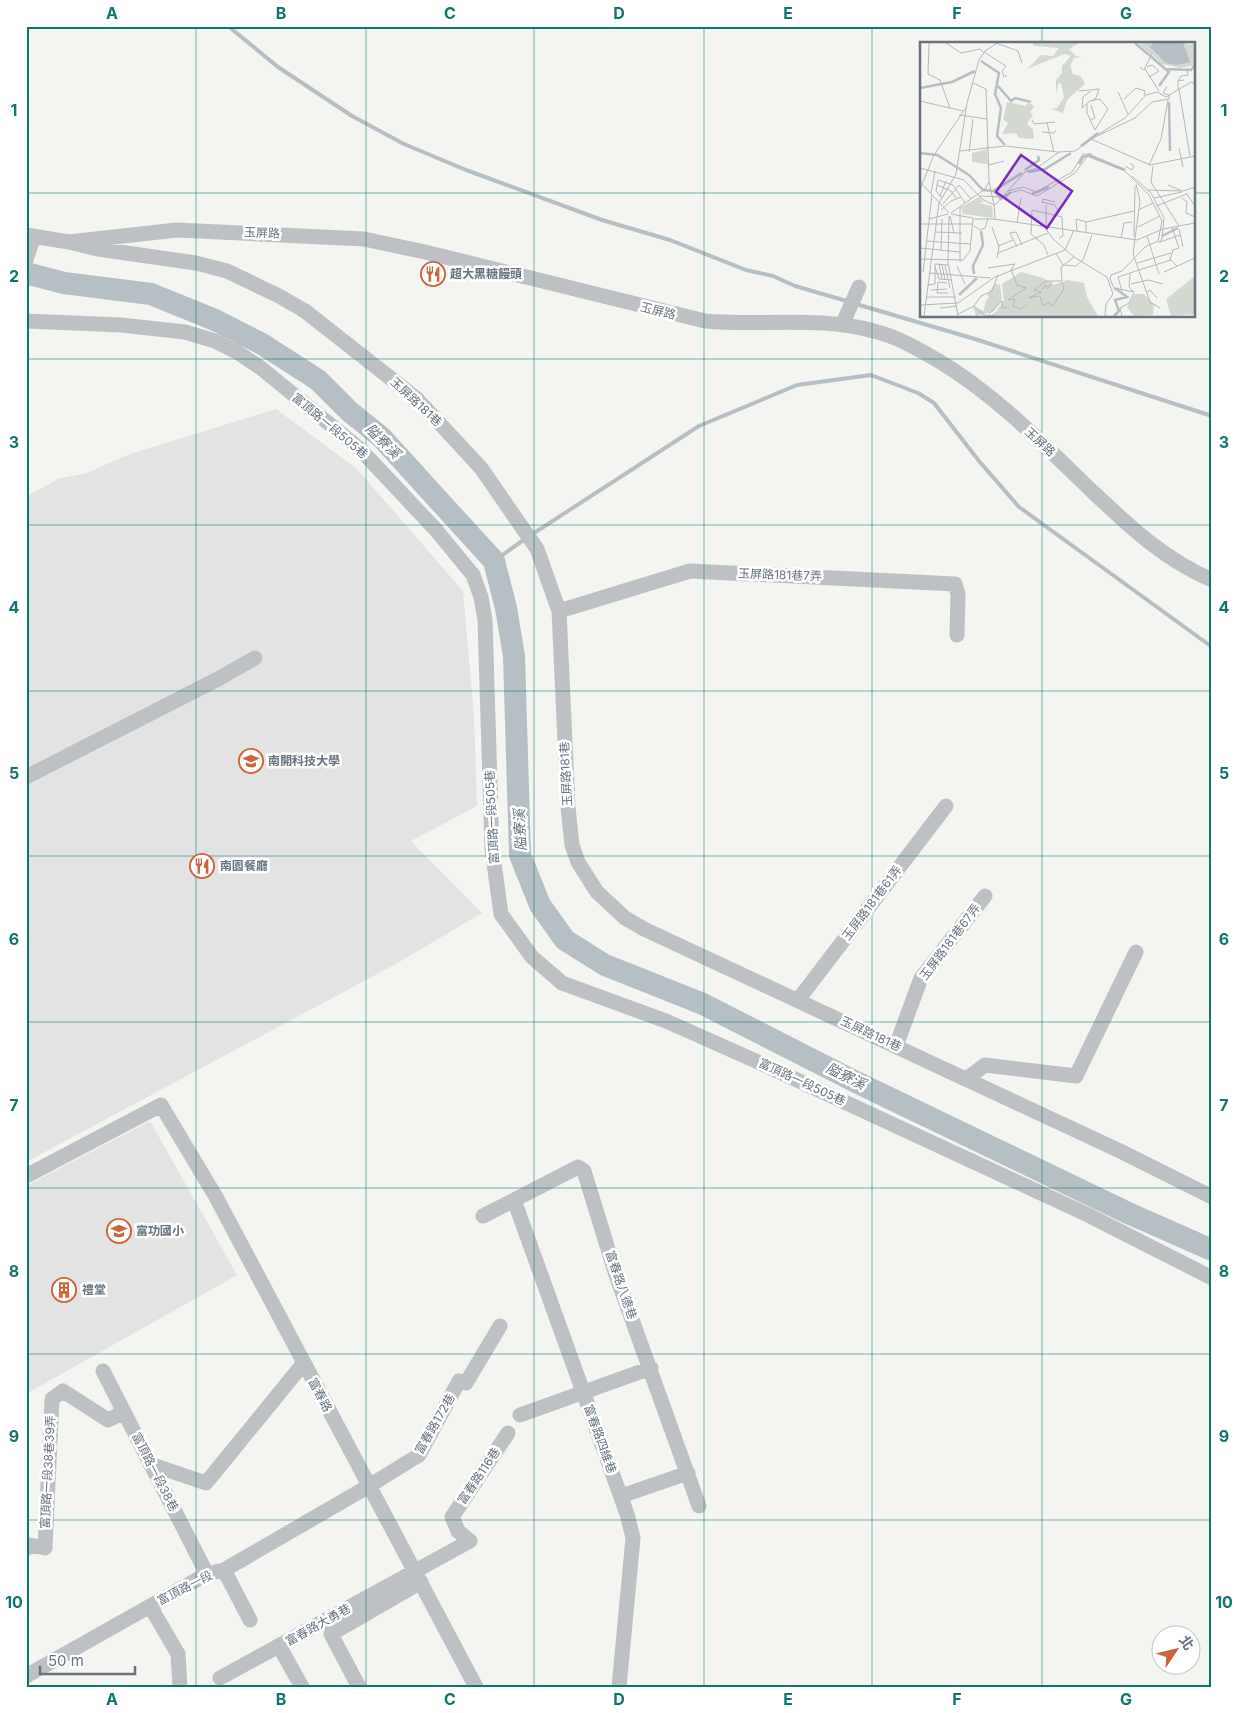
<svg xmlns="http://www.w3.org/2000/svg" width="1238" height="1713" viewBox="0 0 1238 1713" font-family="Inter,'Noto Sans TC',sans-serif">
	<rect width="100%" height="100%" fill="#f4f4f1"/>
	<path fill="#e2e3e2" d="M 276,409 L 357,469 L 463,591 L 474,716 L 477,806 L 411,841 L 482,913 L 394,965 L 26,1162 L 26,497 L 60,478 L 84,474 L 130,454 Z
		M 150,1121 L 237,1275 L 26,1394 L 26,1186 Z"/>
	<g fill="none" stroke-linecap="round" stroke-linejoin="round">
		<path stroke="#b6bfc3" stroke-width="4" d="M 228,26 L 278,67 L 352,116 L 404,144 L 466,170 L 602,220 L 670,240 L 746,270 L 773,276 L 795,286 L 850,302
			M 856,304 L 975,339 L 1212,416
			M 531,535 L 699,426 L 797,385 L 871,375 L 918,393 L 934,403 L 979,461 L 1019,507 L 1212,647
			M 494,561 L 525,539"/>
		<path stroke="#b6bfc3" stroke-width="22" d="M 26,273 L 64,283 L 151,294 L 215,320 L 262,344 L 318,380 L 349,411 L 381,437 L 494,561 L 506,608 L 514,656 L 520,855 L 540,905 L 565,940 L 605,965 L 703,1004 L 856,1082 L 1128,1213 L 1212,1250"/>
		<path stroke="#bec1c4" stroke-width="15" d="M 26,235 L 69,242 L 177,230 L 364,239 L 425,252 L 705,321 C 761,326 820,316 874,331 C 898,337 918,349 939,361 C 997,396 1045,446 1094,493 C 1130,527 1165,560 1212,580
			M 69,242 L 98,249 L 196,263 L 227,271 L 279,296 L 305,311 L 417,399 L 481,468 L 537,549 L 559,611 L 568,807 L 572,845 L 578,862 L 597,892 L 625,918 L 644,929 L 1120,1151 L 1212,1197
			M 26,260 L 34,236
			M 26,321 L 121,325 L 185,332 L 215,341 L 237,352 L 261,368 L 360,449 L 436,530 L 473,575 L 481,597 L 485,620 L 492,849 L 501,914 L 532,957 L 562,983 L 666,1021 L 758,1062 L 1086,1214 L 1212,1278
			M 842,325 L 859,287
			M 559,611 L 690,571 L 955,584 L 958,594 L 957,635
			M 26,777 L 218,679 L 255,658
			M 798,1000 L 946,806
			M 896,1046 L 921,978 L 985,896
			M 966,1079 L 985,1065 L 1076,1076 L 1136,952
			M 26,1176 L 161,1105 L 216,1197 L 476,1687
			M 514,1200 L 627,1514 L 633,1538 L 619,1687
			M 483,1216 L 578,1167 L 584,1171 L 616,1275 L 699,1506
			M 103,1371 L 207,1574
			M 520,1415 L 651,1368
			M 150,1464 L 206,1483 L 303,1364
			M 621,1496 L 688,1473
			M 26,1549 L 30,1545 L 45,1548 L 52,1399 L 63,1391 L 108,1420 L 124,1412
			M 224,1570 L 250,1620
			M 150,1606 L 178,1654 L 180,1687
			M 279,1646 L 302,1687
			M 26,1676 L 207,1574 L 224,1570 L 369,1486 L 419,1455 L 459,1381 L 466,1383 L 500,1326
			M 220,1678 L 470,1541 L 458,1531 L 452,1517 L 508,1433
			M 359,1687 L 331,1634 L 421,1582"/>
	</g>
	<path fill="none" stroke="#0f766e" stroke-width="1" stroke-opacity="0.55" d="M 196,26 L 196,1687M 366,26 L 366,1687M 534,26 L 534,1687M 704,26 L 704,1687M 872,26 L 872,1687M 1042,26 L 1042,44M 26,193 L 922,193M 1194,193 L 1212,193M 1042,316 L 1042,1687M 26,359 L 1212,359M 26,525 L 1212,525M 26,691 L 1212,691M 26,856 L 1212,856M 26,1022 L 1212,1022M 26,1188 L 1212,1188M 26,1354 L 1212,1354M 26,1520 L 1212,1520"/>
	<defs>
		<symbol id="restaurant-ring" viewBox="-11 -11 22 22"><circle r="9.5" fill="#fff" stroke="#cb663b" stroke-width="1.5"/><path d="M-5-6h1v4h1v-4h1v4h1v-4h1v5L-1.5 .5V6h-2V.5L-5-1ZM5-6V6H3V1.5H1.5Q1.5-4 5-6Z" fill="#cb663b"/></symbol>
		<symbol id="university-ring" viewBox="-11 -11 22 22"><circle r="9.5" fill="#fff" stroke="#cb663b" stroke-width="1.5"/><path d="M0-5L7-2L0 1L-7-2ZM-4 1L0 2.5L4 1V4Q0 6-4 4Z" fill="#cb663b"/></symbol>
		<symbol id="school-ring" viewBox="-11 -11 22 22"><circle r="9.5" fill="#fff" stroke="#cb663b" stroke-width="1.5"/><path d="M0-5L7-2L0 1L-7-2ZM-4 1L0 2.5L4 1V4Q0 6-4 4Z" fill="#cb663b"/></symbol>
		<symbol id="building-ring" viewBox="-11 -11 22 22"><circle r="9.5" fill="#fff" stroke="#cb663b" stroke-width="1.5"/><path d="M-4-6H4V6H1V3H-1V6H-4ZM-2.5-4.3h1.7v1.8h-1.7ZM.8-4.3h1.7v1.8H.8ZM-2.5-1h1.7V.8h-1.7ZM.8-1h1.7V.8H.8Z" fill="#cb663b"/></symbol>
	</defs>
	<g fill-rule="evenodd">
		<use href="#restaurant-ring" x="419" y="260" width="28" height="28"/>
		<use href="#university-ring" x="237" y="747" width="28" height="28"/>
		<use href="#restaurant-ring" x="188" y="852" width="28" height="28"/>
		<use href="#school-ring" x="105" y="1217" width="28" height="28"/>
		<use href="#building-ring" x="50" y="1276" width="28" height="28"/>
	</g>
	<g text-anchor="middle" stroke-width="5" stroke-linejoin="round" paint-order="stroke">
		<g font-size="12" fill="#67737e" stroke="#fff">
			<text transform="translate(262 233) rotate(2)" y="4">玉屏路</text>
			<text transform="translate(658 311) rotate(14)" y="4">玉屏路</text>
			<text transform="translate(416 402) rotate(43)" y="4">玉屏路181巷</text>
			<text transform="translate(330 426) rotate(40)" y="4">富頂路一段505巷</text>
			<text transform="translate(1040 442) rotate(43)" y="4">玉屏路</text>
			<text transform="translate(780 575) rotate(2)" y="4">玉屏路181巷7弄</text>
			<text transform="translate(566 774) rotate(-93)" y="4">玉屏路181巷</text>
			<text transform="translate(492 817) rotate(-93)" y="4">富頂路一段505巷</text>
			<text transform="translate(872 903) rotate(-53)" y="4">玉屏路181巷61弄</text>
			<text transform="translate(950 942) rotate(-53)" y="4">玉屏路181巷67弄</text>
			<text transform="translate(871 1034) rotate(25)" y="4">玉屏路181巷</text>
			<text transform="translate(802 1082) rotate(25)" y="4">富頂路一段505巷</text>
			<text transform="translate(621 1285) rotate(71)" y="4">富春路八德巷</text>
			<text transform="translate(320 1395) rotate(62)" y="4">富春路</text>
			<text transform="translate(435 1424) rotate(-60)" y="4">富春路172巷</text>
			<text transform="translate(600 1439) rotate(70)" y="4">富春路四維巷</text>
			<text transform="translate(48 1472) rotate(-87)" y="4">富頂路一段38巷39弄</text>
			<text transform="translate(155 1472) rotate(63)" y="4">富頂路一段38巷</text>
			<text transform="translate(479 1476) rotate(-56)" y="4">富春路116巷</text>
			<text transform="translate(185 1588) rotate(-27)" y="4">富頂路一段</text>
			<text transform="translate(318 1625) rotate(-29)" y="4">富春路大勇巷</text>
		</g>
		<g font-size="12" font-weight="bold" fill="#67737e" stroke="#fff" text-anchor="start">
			<text x="450" y="278">超大黑糖饅頭</text>
			<text x="268" y="765">南開科技大學</text>
			<text x="220" y="870">南園餐廳</text>
			<text x="136" y="1235">富功國小</text>
			<text x="82" y="1294">禮堂</text>
		</g>
		<g font-size="14" font-style="italic" fill="#63737b" stroke="#fff">
			<text transform="translate(383 441) rotate(45)" y="5">隘寮溪</text>
			<text transform="translate(520 830) rotate(-93)" y="5">隘寮溪</text>
			<text transform="translate(846 1076) rotate(26)" y="5">隘寮溪</text>
		</g>
	</g>
	<g transform="translate(920 42)">
		<rect width="275" height="275" fill="#f4f4f1"/>
		<path d="M 112,1 L 159,1 L 149,7 L 156,14 L 162,15 L 154,16 L 150,24 L 153,32 L 161,34 L 165,42 L 147,58 L 143,71 L 131,67 L 137,66 L 144,55 L 141,41 L 138,42 L 136,51 L 136,38 L 142,31 L 142,24 L 151,14 L 144,12 L 107,27 L 121,13 L 133,14 L 139,6 L 114,4 ZM 221,1 L 267,1 L 268,3 L 275,1 L 275,23 L 260,26 L 242,22 ZM 87,60 L 106,64 L 107,61 L 112,62 L 114,65 L 110,70 L 113,73 L 107,82 L 113,87 L 114,97 L 99,96 L 96,91 L 82,92 L 88,81 L 83,77 ZM 67,107 L 68,122 L 52,120 L 52,111 ZM 59,155 L 64,160 L 58,161 L 72,164 L 73,176 L 43,172 L 41,165 ZM 101,230 L 123,236 L 134,243 L 147,238 L 164,241 L 167,255 L 178,274 L 69,274 L 76,270 L 84,258 L 82,242 ZM 275,234 L 275,272 L 251,274 L 246,257 ZM 75,242 L 80,243 L 82,258 L 73,270 L 56,274 L 53,265 L 64,269 L 66,258 L 69,256 L 67,253 ZM 215,252 L 224,252 L 234,263 L 233,273 L 214,274 L 207,265 Z" fill="#d3d9d1"/>
		<path d="M 233,1 L 263,1 L 270,20 L 257,23 L 246,21 L 230,5 Z" fill="#b6bfc3"/>
		<path fill="none" stroke="#b6bfc3" stroke-width="2.5" d="M 215,1 L 249,30 L 239,44M 61,19 L 79,31 L 75,52 L 81,66 L 77,94 L 85,103M 244,27 L 271,28 L 275,23M 78,44 L 91,59 L 95,56 L 111,60M 0,46 L 32,40 L 55,29M 249,60 L 250,109M 161,104 L 178,91M 0,111 L 17,113 L 49,133 L 63,148 L 74,149 L 81,157 L 91,150M 159,122 L 163,115 L 169,113 L 205,128M 105,128 L 119,118 L 118,114M 108,130 L 125,127 L 151,111M 73,149 L 102,131M 112,152 L 129,145M 242,194 L 258,186M 54,232 L 53,224 L 63,203 L 61,189M 39,253 L 57,236M 194,274 L 199,269 L 195,258 L 207,255 L 195,246"/>
		<path fill="none" stroke="#b4b8bc" stroke-width="1" d="M 9,1 L 8,32 L 20,38 L 30,66M 26,1 L 41,11 L 60,7 L 64,11M 76,1 L 98,9 L 102,21M 219,1 L 232,12 L 224,28 L 220,25M 64,10 L 86,24 L 82,29 L 84,35 L 87,33M 227,25 L 232,23 L 239,29 L 229,35M 225,27 L 239,49M 258,39 L 261,34 L 268,33 L 267,26M 53,41 L 66,47 L 69,139 L 74,163M 259,47 L 270,114M 258,48 L 258,39 L 264,38M 159,49 L 179,47 L 176,56 L 171,59M 171,49 L 163,55 L 162,66 L 170,59 L 180,57 L 188,67 L 175,88M 198,50 L 208,72M 204,57 L 216,46 L 225,49 L 224,54M 0,59 L 43,69M 167,62 L 167,71 L 175,88M 39,73 L 67,77M 112,78 L 114,82 L 135,80M 170,78 L 175,76 L 171,63M 127,81 L 134,110M 122,90 L 134,91 L 136,88M 177,93 L 205,76 L 226,53 L 237,50 L 246,55 L 271,40 L 275,42M 171,97 L 230,123 L 275,114M 259,106 L 263,125M 40,109 L 85,104 L 138,110M 49,110 L 53,77M 69,123 L 84,119M 229,123 L 241,97 L 248,58M 205,124 L 212,128 L 214,124 L 210,121M 233,124 L 231,140 L 259,184M 0,126 L 44,138 L 62,157 L 74,163 L 75,177M 212,134 L 231,151 L 244,176 L 242,197 L 238,201M 0,140 L 29,171M 216,142 L 220,159 L 213,212 L 230,260 L 240,266M 17,143 L 31,149 L 36,156M 248,143 L 262,149M 0,147 L 14,113 L 47,64M 228,148 L 263,149 L 275,145M 88,149 L 103,145 L 116,150 L 152,130 L 163,112 L 172,112M 11,151 L 15,129M 266,151 L 275,164M 20,154 L 26,139M 59,154 L 82,155M 22,156 L 16,149 L 18,138 L 33,143 L 45,161M 86,156 L 90,151 L 101,148 L 117,154 L 155,131 L 167,114 L 205,129 L 229,153 L 242,179 L 238,199 L 225,205 L 202,229 L 191,233 L 190,237 L 195,248M 234,156 L 262,150M 262,156 L 267,160 L 266,171 L 275,175M 122,160 L 135,163 L 139,171M 122,161 L 123,157 L 135,160M 23,162 L 39,143 L 51,157M 126,163 L 126,187 L 133,197 L 154,215 L 187,235 L 193,252 L 186,262 L 185,274M 74,164 L 105,130 L 117,126 L 139,110 L 155,109 L 175,95 L 215,76 L 232,60 L 249,57 L 249,53 L 243,51 L 247,44M 236,164 L 267,152M 21,168 L 31,159 L 41,155M 218,168 L 233,161M 31,171 L 65,147 L 69,140M 31,172 L 53,176M 29,174 L 28,220 L 38,274M 30,174 L 34,191M 9,177 L 28,172M 74,177 L 217,198 L 243,187 L 275,181M 97,181 L 101,156M 0,182 L 52,182M 54,184 L 60,188 L 65,186 L 68,176M 72,185 L 79,205 L 77,216M 218,185 L 240,174M 252,185 L 259,206 L 253,208 L 250,217 L 257,224M 259,187 L 263,205M 157,189 L 156,177 L 166,180M 15,190 L 42,191M 90,191 L 96,190 L 102,203M 90,191 L 97,205M 166,191 L 166,180 L 214,169M 227,194 L 239,232M 214,195 L 215,144M 139,196 L 143,194 L 142,175M 201,196 L 204,181 L 212,180M 6,199 L 51,202M 240,200 L 260,193M 78,204 L 93,198M 0,206 L 40,210M 21,208 L 22,177M 78,211 L 128,191M 136,211 L 143,223 L 156,224 L 163,218 L 172,193M 128,213 L 124,203 L 111,192 L 112,168 L 142,175M 0,217 L 43,218 L 50,209 L 53,177 L 75,177M 40,220 L 40,165M 217,221 L 251,211M 19,222 L 22,237M 22,223 L 25,238M 25,223 L 30,246M 37,224 L 45,242M 15,225 L 19,237 L 32,238M 68,226 L 95,222 L 91,228 L 97,243 L 106,246 L 88,258 L 95,257 L 93,264 L 101,267 L 107,262M 219,228 L 251,218M 3,230 L 12,153M 244,230 L 275,216M 10,231 L 71,236M 142,240 L 144,247 L 133,263 L 131,264 L 129,260 L 123,264 L 120,254 L 109,256 L 121,250 L 114,248 L 126,239 L 142,239 L 141,225 L 154,215M 27,241 L 18,240 L 17,251 L 28,251M 211,242 L 228,238 L 243,242M 8,243 L 15,242 L 15,222 L 28,223M 195,246 L 214,250 L 209,245 L 210,232M 11,248 L 27,247M 122,248 L 125,243 L 128,247 L 132,239M 202,249 L 198,235 L 219,228M 226,251 L 230,248 L 237,256M 7,255 L 36,255M 0,263 L 38,261 L 75,235 L 145,208 L 154,188M 54,264 L 61,254 L 72,249 L 78,233M 20,266 L 37,264M 38,272 L 54,264 L 64,273 L 75,274M 69,272 L 82,259 L 83,266 L 87,266M 4,274 L 19,161 L 36,132 L 47,61 L 59,18 L 65,9 L 77,1M 202,274 L 200,266 L 209,261 L 214,251"/>
		<path fill="#7b2cbf" fill-opacity="0.15" stroke="#7b2cbf" stroke-width="2.5" d="M 101,113 L 152,149 L 127,186 L 76,150 Z"/>
		<rect width="275" height="275" fill="none" stroke="#67737e" stroke-width="2.5"/>
	</g>
	<rect width="1238" height="1713" fill="none" stroke="#ffffff" stroke-width="55"/>
	<g transform="translate(1176 1650) rotate(55)"><circle r="24" fill="#ffffff" stroke="#c2c7cb"/>
	<path d="M0-4L9 19L0 12L-9 19Z" fill="#cb663b"/>
	<text y="-8" font-size="14" font-weight="bold" text-anchor="middle" fill="#67737e">北</text>
	</g>
	<path d="M40 1666v8h95v-8" fill="none" stroke="#67737e" stroke-width="2.5"/>
	<text x="48" y="1666" font-size="15" fill="#67737e" stroke="#ffffff" stroke-width="4" paint-order="stroke">50 m</text>
	<rect x="28" y="28" width="1182" height="1658" fill="none" stroke="#0f766e" stroke-width="2"/>
	<g font-size="16" text-anchor="middle" font-weight="bold" fill="#0f766e">
		<text x="112" y="19">A</text>
		<text x="281" y="19">B</text>
		<text x="450" y="19">C</text>
		<text x="619" y="19">D</text>
		<text x="788" y="19">E</text>
		<text x="957" y="19">F</text>
		<text x="1126" y="19">G</text>
		<text x="14" y="116">1</text>
		<text x="1224" y="116">1</text>
		<text x="14" y="282">2</text>
		<text x="1224" y="282">2</text>
		<text x="14" y="448">3</text>
		<text x="1224" y="448">3</text>
		<text x="14" y="613">4</text>
		<text x="1224" y="613">4</text>
		<text x="14" y="779">5</text>
		<text x="1224" y="779">5</text>
		<text x="14" y="945">6</text>
		<text x="1224" y="945">6</text>
		<text x="14" y="1111">7</text>
		<text x="1224" y="1111">7</text>
		<text x="14" y="1277">8</text>
		<text x="1224" y="1277">8</text>
		<text x="14" y="1442">9</text>
		<text x="1224" y="1442">9</text>
		<text x="14" y="1608">10</text>
		<text x="1224" y="1608">10</text>
		<text x="112" y="1705">A</text>
		<text x="281" y="1705">B</text>
		<text x="450" y="1705">C</text>
		<text x="619" y="1705">D</text>
		<text x="788" y="1705">E</text>
		<text x="957" y="1705">F</text>
		<text x="1126" y="1705">G</text>
	</g>
</svg>
